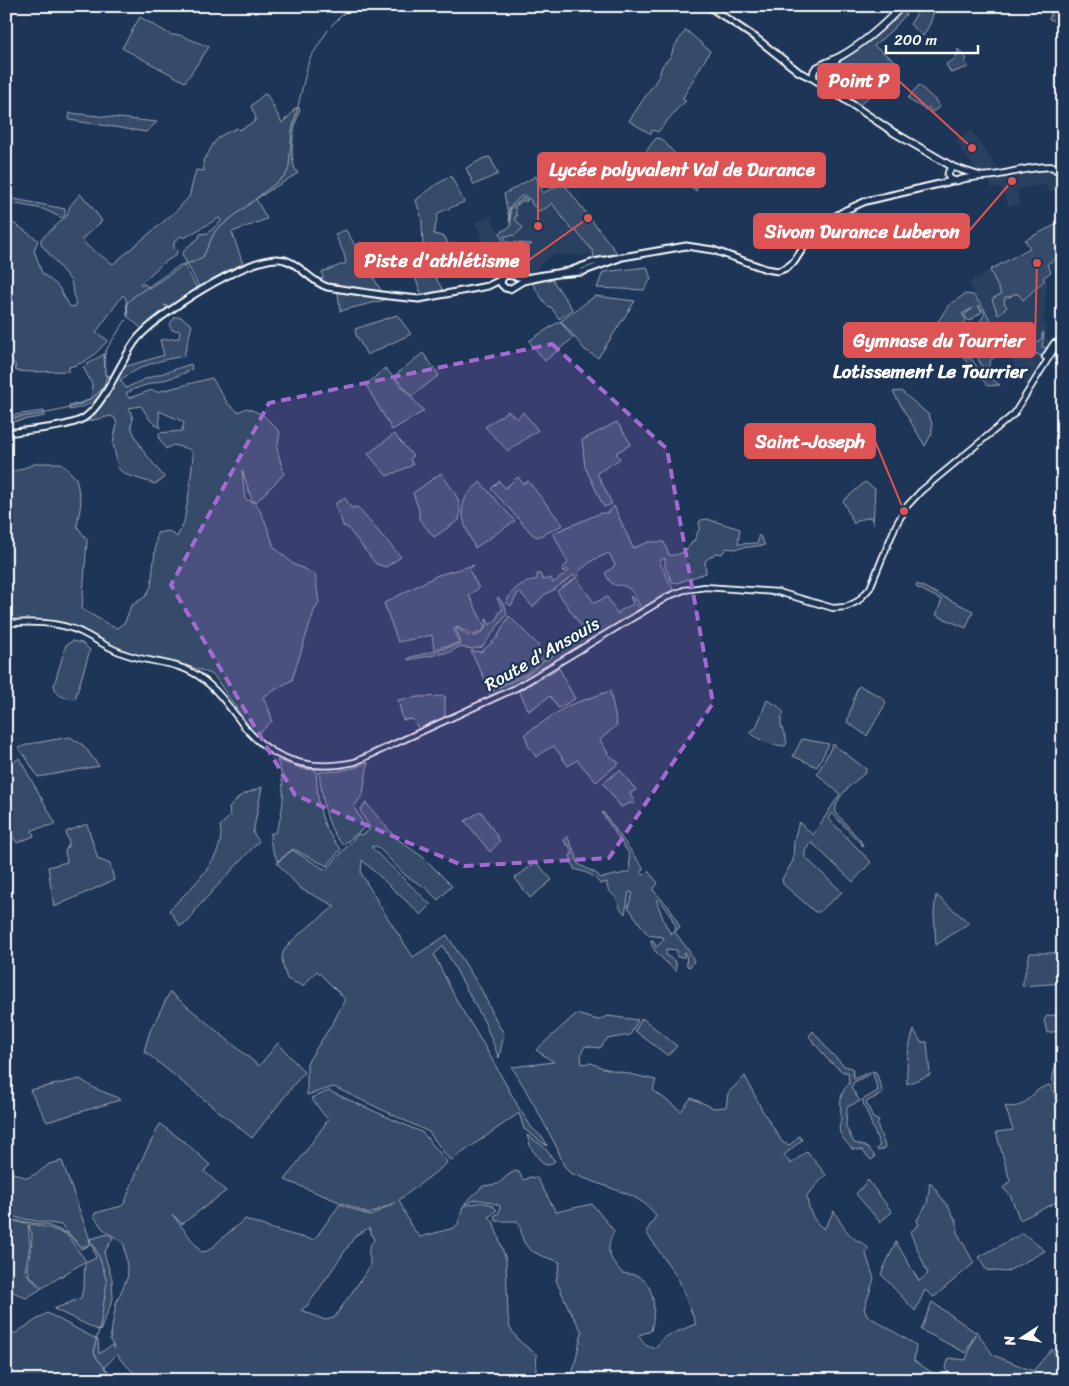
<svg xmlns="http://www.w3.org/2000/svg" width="1069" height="1386" viewBox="0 0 1069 1386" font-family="Sriracha,sans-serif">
	<rect width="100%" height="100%" fill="#1d3557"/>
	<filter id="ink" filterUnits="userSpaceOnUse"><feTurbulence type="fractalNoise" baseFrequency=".02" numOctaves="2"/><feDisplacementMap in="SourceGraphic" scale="10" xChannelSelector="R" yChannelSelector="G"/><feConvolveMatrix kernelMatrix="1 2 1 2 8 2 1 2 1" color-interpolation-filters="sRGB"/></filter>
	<g filter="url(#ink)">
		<path fill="#2a4161" d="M 971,130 L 996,167 L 988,172 L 976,170 L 955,141 Z
			M 1041,171 L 1057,172 L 1063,185 L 1056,190 L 1048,192 L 1046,185 L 1017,189 L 1020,204 L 1009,207 L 1001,188 L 991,188 L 989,179 L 1008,178 Z
			M 536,176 L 543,193 L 564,218 L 562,220 L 570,229 L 573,228 L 593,252 L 589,254 L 582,256 L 554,254 L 540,265 L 537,270 L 521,274 L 519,271 L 513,273 L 508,271 L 499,276 L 492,264 L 475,222 L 491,216 L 497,231 L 508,227 L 510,223 L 504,194 Z
			M 1063,256 L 1063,280 L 1050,265 L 1050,263 Z
			M 990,270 L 1001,294 L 1041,275 L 1047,282 L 1044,323 L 1046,324 L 1046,337 L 1048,340 L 1047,348 L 1030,380 L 1029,385 L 1025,384 L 983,307 L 973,295 L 975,292 L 967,284 Z"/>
		<path fill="#364b69" stroke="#9aa5b4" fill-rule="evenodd" d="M 907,6 L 913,6 L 895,27 L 874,46 L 898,63 L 899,67 L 860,105 L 843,94 L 833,84 L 833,70 L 836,64 L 876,36 Z
			M 922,6 L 935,8 L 930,24 L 923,36 L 910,24 Z
			M 1054,6 L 1063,6 L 1063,30 L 1059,22 L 1049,19 Z
			M 140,17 L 171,35 L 180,35 L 209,47 L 185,82 L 122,48 Z
			M 686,30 L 710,51 L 682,99 L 686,101 L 677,109 L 658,132 L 652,130 L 651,134 L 629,121 L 659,76 L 662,66 L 671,56 L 674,47 Z
			M 958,49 L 967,59 L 965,61 L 968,67 L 951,73 L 946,64 C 954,60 958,57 958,49 Z
			M 919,85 L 935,100 L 940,107 L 932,112 L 928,107 L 925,110 C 920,105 913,104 908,98 Z
			M 264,94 L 267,95 L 282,123 L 292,113 L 295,108 L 299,108 L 300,110 C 294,123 287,163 298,173 L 256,199 L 267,219 L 232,232 L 243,264 L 231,269 L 199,287 L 182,254 L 187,247 L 199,238 L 200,234 L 208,233 L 220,222 L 221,220 L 219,218 L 184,238 L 181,236 L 174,242 L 174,248 L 177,251 L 176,255 L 162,264 L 140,284 L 141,286 L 145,284 L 149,288 L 184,265 L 198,290 L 172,307 L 164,305 L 168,309 L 167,311 L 142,329 L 127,316 L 126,299 L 123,295 L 97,331 L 96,333 L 108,340 C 97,353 87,363 69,367 L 69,371 L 33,372 L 16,371 L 15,364 L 6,355 L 6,221 L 15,224 L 38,240 L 34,250 L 42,273 L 58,286 L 70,307 L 76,306 L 71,281 L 41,244 L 41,239 L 67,216 L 70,206 L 80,194 L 89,203 L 102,221 L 82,239 L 87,246 L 113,264 L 176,211 L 189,197 L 196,170 L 204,171 L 203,160 C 210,153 209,150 214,143 C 218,136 229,131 237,128 L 239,130 L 254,122 L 256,118 L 251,106 Z
			M 70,113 L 157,122 L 146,132 L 69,120 Z
			M 656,138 L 662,139 L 688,169 L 697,189 L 696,191 L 683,181 L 642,165 L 638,162 Z
			M 490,157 L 498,174 L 474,185 L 466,168 L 484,158 Z
			M 451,176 L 464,202 L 438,213 L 434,234 L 445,237 L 451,251 L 444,254 L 428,256 C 421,246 423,236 422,224 C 422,216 418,208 416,200 L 437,184 Z
			M 536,176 L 543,193 L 563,183 L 617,253 L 594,258 L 593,251 L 573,228 L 571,229 L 552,203 L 546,208 L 538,211 L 531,203 L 532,201 L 525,196 L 521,196 L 509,208 L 510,223 L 504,194 Z
			M 6,191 L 9,191 L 9,198 L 65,209 L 65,216 L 62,218 L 43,209 L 6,202 Z
			M 523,198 L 528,200 L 525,202 L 523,200 L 514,208 L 517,211 L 515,213 L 517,216 L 514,218 L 523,228 L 515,235 L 504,236 L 507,242 L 532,244 L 524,250 L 521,247 L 511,255 L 513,259 L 512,260 L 507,253 L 500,233 L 511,226 L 510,209 Z
			M 1063,221 L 1063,255 L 1047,264 L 1051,272 L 1043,278 L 1045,280 L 1023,300 L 1018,294 L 1014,294 L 1010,297 L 1005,297 L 1004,303 L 1007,307 L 998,315 L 992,299 L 1001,294 L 990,270 L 1030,248 L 1025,240 Z
			M 346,230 C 359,251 370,273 383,294 L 326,286 L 316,281 L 323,278 L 322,272 L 346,263 L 344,254 L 335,234 Z
			M 424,258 L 444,292 L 422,296 L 410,263 L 406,261 Z
			M 647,267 L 651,279 L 644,290 L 597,288 L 603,272 Z
			M 551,278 L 573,310 L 559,319 L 551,307 L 547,306 L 532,283 Z
			M 338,291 L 388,298 L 388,299 L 340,311 Z
			M 965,294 L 973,295 L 983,307 L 1005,347 L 991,360 L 988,368 L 986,367 L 983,369 L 975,352 L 980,322 L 985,313 L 978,305 L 982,312 L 969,321 L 964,315 L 973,308 L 962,314 L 966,320 C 956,335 957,344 967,358 L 971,358 C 980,373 987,376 1000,385 L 988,386 L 935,326 L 948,306 Z
			M 595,296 L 635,301 L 598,358 L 585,350 L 561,321 Z
			M 397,315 L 411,334 L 367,355 L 356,335 L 355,329 Z
			M 175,317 L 181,317 L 192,325 L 184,356 C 156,361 144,364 120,380 L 126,388 L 145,379 L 191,364 L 192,369 C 172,381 146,382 126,393 L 129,398 L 152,390 L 157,392 L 212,378 L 228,404 L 238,412 L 247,408 L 263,415 L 280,432 L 277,449 L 284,474 L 256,502 L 252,500 L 242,470 L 245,499 L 256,503 L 265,521 L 274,547 L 293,564 L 315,574 L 319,603 L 314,611 L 292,680 L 263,697 L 270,712 L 272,721 L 256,736 L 214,676 C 190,662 153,660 126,652 C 113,649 101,639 88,633 C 62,620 35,619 6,620 L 6,474 L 38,463 L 61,463 L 76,478 L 81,503 L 77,526 L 87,540 L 82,609 L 111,626 L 117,628 L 125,622 L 131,606 L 146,596 L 151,586 L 157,533 L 169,531 L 177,537 L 184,522 L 190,487 L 193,455 L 189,449 L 173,445 L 166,449 L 160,440 L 159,433 L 182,431 L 184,422 L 159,411 L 160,428 L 150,420 L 141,406 L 129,408 L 133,419 L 131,426 L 135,436 L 144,452 L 164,477 L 162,480 L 155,484 L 124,474 L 118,468 L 113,443 L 117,424 L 115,418 L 111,416 L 80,423 L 92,415 L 121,368 L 164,355 L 160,340 L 179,338 L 180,331 L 172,330 L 169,325 Z
			M 560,321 L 573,338 L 545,361 L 529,341 Z
			M 1042,333 L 1044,333 L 1042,347 L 1047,348 L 1042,357 L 1038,354 L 1029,354 L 1029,349 L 1042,338 Z
			M 423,353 L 439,375 L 412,396 L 394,376 Z
			M 104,354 L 105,375 L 110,376 C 102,397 93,406 69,410 L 69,406 L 84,402 L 91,398 L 92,384 L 83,367 Z
			M 385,368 L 424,411 L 392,430 L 366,385 Z
			M 901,391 L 929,415 L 932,424 L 932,433 L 925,446 L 893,392 Z
			M 44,411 L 45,416 L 6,423 L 6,416 Z
			M 508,411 L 517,419 L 523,412 L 538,430 L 508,451 L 485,427 Z
			M 617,422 L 631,444 L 616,453 L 620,459 L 597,473 L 612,504 L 604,507 L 585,467 L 582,440 Z
			M 394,434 L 413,456 L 410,459 L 413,465 L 387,476 L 368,454 Z
			M 441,473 C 451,488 464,501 459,520 L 434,537 L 419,519 L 419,510 L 413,493 Z
			M 518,477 L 523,484 L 528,481 L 563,525 L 538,537 L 533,535 L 491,489 L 499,481 L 505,488 Z
			M 480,482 L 515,521 L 475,548 C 468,533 457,514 466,497 C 468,492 476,487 480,482 Z
			M 865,482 L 875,489 L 873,524 L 871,517 L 858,520 L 854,524 L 843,501 Z
			M 345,498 L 351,508 L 357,507 L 401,557 L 386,567 L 376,564 L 347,527 L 343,526 C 342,517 335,512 336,503 Z
			M 614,506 L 633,548 L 649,542 L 664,542 L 669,555 C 680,556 688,551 692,541 L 694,541 L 700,527 L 699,522 L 701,520 L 707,519 L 740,529 L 738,544 L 758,543 L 758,536 L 760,536 L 765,545 L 733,549 L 726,548 L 722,554 L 716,553 L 705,561 L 706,573 L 677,583 L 672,582 L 665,567 L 665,558 L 659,561 L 673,589 L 656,602 L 642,609 C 638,603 634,592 628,588 C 617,581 614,592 605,573 L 612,568 L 615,565 L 609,553 L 593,560 L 578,572 L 579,575 L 577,578 L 594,603 L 607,597 L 618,614 L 620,611 L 633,604 L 630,597 L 631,596 L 640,609 C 626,615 616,626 604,633 C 567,655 530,677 492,697 L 490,696 L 489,693 L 493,690 C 510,682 532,676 544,660 L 548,660 L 561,647 L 588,636 L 557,591 L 576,578 L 574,575 L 552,591 L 545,594 L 533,607 L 519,591 L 511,606 L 506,602 C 515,586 520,584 537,579 L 537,574 L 540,574 L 543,580 L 551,578 L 553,583 L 569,571 L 567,569 L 563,572 L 562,569 L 568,563 L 553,533 L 601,513 L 608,513 Z
			M 474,565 L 469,570 L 479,588 L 469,595 L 485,627 L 483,631 L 474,635 L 472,634 L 474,637 C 484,632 486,630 486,619 L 487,619 L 489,625 L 497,619 L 499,612 L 503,610 L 497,598 L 498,597 L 505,606 L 507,614 L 482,647 L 473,649 L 459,647 L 450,652 L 408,660 L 408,658 L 461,644 L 456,629 L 457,628 L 468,636 L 470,634 L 457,627 L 454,629 L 459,643 L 434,649 L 432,635 L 398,642 L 384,603 L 438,575 Z
			M 917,584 L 973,611 L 966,628 L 936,615 L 942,600 L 916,587 Z
			M 509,616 L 538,645 L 546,657 L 541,659 L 538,665 L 525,674 L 490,690 L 471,651 L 481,652 L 497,638 Z
			M 72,641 L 82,643 L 90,650 L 75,699 C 65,698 56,697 54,685 L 66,645 Z
			M 559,668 L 575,699 L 558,708 L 550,696 L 529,711 L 519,691 Z
			M 860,686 L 883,698 L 886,703 L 867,736 L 847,722 L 857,688 Z
			M 610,691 L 617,725 L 600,740 L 609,755 L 619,763 L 596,782 L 577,760 L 568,766 L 554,746 L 546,750 L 536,757 L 528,745 L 525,734 L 567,706 Z
			M 445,696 L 445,719 L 420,730 L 412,719 L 403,720 L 398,700 L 418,697 Z
			M 767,700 L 778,706 L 784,713 C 777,725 784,730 787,742 L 785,746 C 771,745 760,741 749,732 L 756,728 Z
			M 70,737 L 83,745 L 99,766 L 38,777 L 25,756 L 18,748 L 29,744 Z
			M 802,739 L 829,744 L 817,767 L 793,756 Z
			M 833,744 L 866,769 L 866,772 C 856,781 833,797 836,813 L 860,840 L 863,846 L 832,813 L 828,818 L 871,862 L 853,882 L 811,842 L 805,851 L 805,857 L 842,892 L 819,912 L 815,912 L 783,884 L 782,879 L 793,861 L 794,840 L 799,822 L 813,835 L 840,794 L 817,774 Z
			M 19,758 L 56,824 L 32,830 L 34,836 L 17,843 L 6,825 L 6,768 Z
			M 277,760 L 303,769 L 316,770 C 318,802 318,824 341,849 L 327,866 L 293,849 L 278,861 C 273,851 269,844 271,833 L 275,833 C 285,812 286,782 277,760 Z
			M 368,762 L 363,794 L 354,807 L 365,827 L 343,845 C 324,826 323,797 319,772 C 336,772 353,770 368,762 Z
			M 620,770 L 636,790 L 630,793 L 635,804 L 630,803 L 621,807 L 603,783 Z
			M 262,787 L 253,833 L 259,841 L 197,908 L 189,921 L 180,926 L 169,910 C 188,891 228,856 220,826 L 230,816 L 229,808 L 240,796 Z
			M 366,803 L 396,838 L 424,858 L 452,886 L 438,900 L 426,888 L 405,875 L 377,846 L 371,847 L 431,905 L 421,915 L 362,860 L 361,873 L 382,909 L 413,957 L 447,935 L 481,989 L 499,1026 L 504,1033 L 499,1058 L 485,1023 L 443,946 L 434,955 L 459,1005 L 484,1045 L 519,1108 L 532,1128 L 544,1139 L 547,1146 L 524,1129 L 519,1113 L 452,1160 L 448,1158 L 429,1132 L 334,1087 L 307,1095 L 307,1063 L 334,1021 L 345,999 L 317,971 L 303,986 L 287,979 C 285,972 280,961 283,953 C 286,941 325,915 335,906 L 301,889 L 277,863 L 292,850 L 326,870 L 358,834 L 363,835 L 370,829 L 360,810 Z
			M 481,811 L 500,841 L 490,852 L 465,821 Z
			M 603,812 L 643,868 L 641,873 L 644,875 L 648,871 L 658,883 L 653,890 L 670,908 L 680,927 L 676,931 L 675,931 L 676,926 L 666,908 L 658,899 L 656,900 L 666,926 L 671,934 L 674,931 L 689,951 L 694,961 L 690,967 L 687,966 L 686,953 L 684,953 L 684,957 L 677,957 L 677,950 L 666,949 L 666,955 L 676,962 L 676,971 C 668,963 651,952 651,940 L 653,940 L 656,947 L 664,940 L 663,937 L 648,935 L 628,907 L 633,893 L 629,892 L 625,914 C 617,907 621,905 617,899 C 612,892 606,892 607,882 L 600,884 C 594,874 585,872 574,869 L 570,855 L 573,854 L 568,844 L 566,845 L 564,840 L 567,836 L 576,855 L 578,864 L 597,874 L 601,878 L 630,872 L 629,854 L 602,813 Z
			M 87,824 L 98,859 L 110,864 L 114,880 L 54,907 L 48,867 L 67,862 L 65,851 L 69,844 L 66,832 Z
			M 536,862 L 552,880 L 530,898 L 515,878 Z
			M 936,895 L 969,923 L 936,945 L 934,913 Z
			M 1030,953 L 1063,953 L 1063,983 L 1022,986 Z
			M 170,992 L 259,1066 L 278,1043 L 304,1072 L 252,1138 L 144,1051 L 150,1031 Z
			M 576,1014 L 598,1020 L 608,1016 L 638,1020 L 630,1035 L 607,1039 L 600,1048 L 585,1046 L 581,1054 L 582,1064 L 591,1063 L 603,1068 L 656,1080 L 653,1090 L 681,1111 L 691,1098 L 714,1108 L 726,1107 L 728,1093 L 745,1076 L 762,1110 L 783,1143 L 790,1145 L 799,1136 L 802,1140 L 784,1155 L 791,1164 L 807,1151 L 826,1175 L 807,1195 C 807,1207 813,1222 824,1229 L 834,1211 C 840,1222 845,1231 855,1239 C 860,1243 863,1242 868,1248 L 866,1254 L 874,1279 L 864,1309 L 868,1316 L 916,1345 L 914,1361 L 942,1379 L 956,1379 L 945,1369 L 949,1358 L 966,1360 L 975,1334 L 966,1353 L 921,1330 L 932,1302 L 975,1332 L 976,1331 L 993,1355 L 1033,1371 L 1052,1349 L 1063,1369 L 1063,1380 L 571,1380 L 582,1332 L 569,1309 L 556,1280 L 560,1262 C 547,1257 528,1254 523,1240 C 521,1233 521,1226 517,1221 L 496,1221 L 494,1216 L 499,1213 L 500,1206 C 494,1203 482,1199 476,1200 C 471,1201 469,1204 464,1204 L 483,1186 L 498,1184 L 508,1175 L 515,1171 L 519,1172 L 523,1180 L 527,1179 L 529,1177 L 537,1178 L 556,1212 L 592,1204 L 614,1231 C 605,1251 608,1256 622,1273 C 626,1274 634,1274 638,1276 C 657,1286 655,1314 651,1331 L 639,1335 C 643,1344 646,1347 655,1348 L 664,1337 L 696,1324 L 679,1280 L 646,1232 L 656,1216 C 650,1206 640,1200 630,1195 L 570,1173 C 560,1163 562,1157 556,1146 C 542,1119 528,1093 512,1067 L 554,1062 L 536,1050 Z
			M 1063,1014 L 1063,1030 L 1047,1033 L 1044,1020 L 1047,1016 Z
			M 642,1018 L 677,1046 L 669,1055 L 667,1055 L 635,1031 Z
			M 914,1030 L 921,1042 L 927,1042 L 930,1075 L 907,1084 C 907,1063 907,1049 914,1030 Z
			M 813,1031 L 829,1051 L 844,1066 L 852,1068 L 854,1079 L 869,1072 L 870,1074 L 854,1082 L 851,1088 L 860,1101 L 847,1107 L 846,1127 L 854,1143 C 864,1145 870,1148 875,1157 L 871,1160 L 862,1150 L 852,1149 C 848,1144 843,1139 840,1133 C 838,1126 841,1123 841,1118 C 841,1106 838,1093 849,1084 L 848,1072 L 843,1072 L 828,1060 L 809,1036 Z
			M 1063,1058 L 1063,1100 L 1052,1081 L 1057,1059 Z
			M 872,1071 L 876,1072 L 883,1093 L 866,1102 L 873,1118 L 879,1121 L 877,1125 L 885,1146 L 884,1149 L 878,1151 L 877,1148 L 880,1146 L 862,1100 L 878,1091 Z
			M 80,1079 L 94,1088 L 116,1097 L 120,1100 L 47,1122 L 30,1090 Z
			M 1050,1085 L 1063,1115 L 1063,1199 L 1020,1220 L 1010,1195 L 1003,1188 L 1010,1181 L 996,1132 L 1013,1130 L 1005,1106 C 1030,1111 1029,1088 1050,1085 Z
			M 329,1091 L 423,1133 L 447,1162 L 445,1165 L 399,1200 L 411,1226 L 420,1237 L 454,1228 L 458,1224 L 463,1206 C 475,1204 486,1198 497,1210 L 489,1217 L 493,1221 L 506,1260 L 508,1315 L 510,1328 L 519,1341 L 537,1355 L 535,1380 L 141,1380 L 121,1360 L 117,1354 L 104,1368 L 115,1380 L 6,1380 L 6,1321 L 14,1334 L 47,1313 L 98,1340 L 99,1354 L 112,1345 L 115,1349 L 110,1340 L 116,1303 L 128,1276 L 124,1244 L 102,1228 L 94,1216 L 95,1213 L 122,1206 L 125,1202 L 140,1163 L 160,1124 L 186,1143 L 210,1165 L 204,1171 L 226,1191 L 182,1224 L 172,1214 L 201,1252 L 207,1251 L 212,1248 L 221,1239 L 245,1219 C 268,1228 290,1235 314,1240 L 340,1204 L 370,1216 L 396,1202 L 369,1214 L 285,1180 L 328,1120 L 311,1098 ZM 369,1228 L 374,1240 C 363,1253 373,1255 369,1268 L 334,1318 L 325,1320 L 301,1310 L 308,1305 L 356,1235 Z
			M 527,1135 L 543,1146 L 555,1161 L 549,1165 L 543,1164 L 531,1148 Z
			M 62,1161 L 89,1237 L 90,1244 L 87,1246 L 80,1246 L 61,1225 L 18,1218 L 6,1214 L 6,1178 L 14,1173 L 27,1178 L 38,1173 L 49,1164 Z
			M 868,1180 L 892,1212 L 880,1222 L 856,1194 Z
			M 930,1182 L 949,1208 L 957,1223 L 957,1232 L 974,1263 L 934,1297 L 925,1290 L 915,1311 L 881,1274 L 896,1242 L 919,1281 L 928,1274 L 910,1232 L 919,1225 L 917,1220 L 927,1204 Z
			M 6,1221 L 28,1223 L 30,1245 L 25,1272 L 41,1289 L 26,1298 L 13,1292 L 6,1287 L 8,1238 Z
			M 31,1224 L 49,1228 L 66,1234 L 86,1261 L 42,1288 L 29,1275 L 28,1268 L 31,1253 L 32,1234 L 29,1226 Z
			M 1023,1233 L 1045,1251 L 1006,1272 L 986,1270 L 979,1257 Z
			M 108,1234 L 113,1238 L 104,1253 L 112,1279 L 113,1299 L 100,1331 L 54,1309 L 81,1298 L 84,1284 L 85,1263 L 96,1258 L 90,1239 Z"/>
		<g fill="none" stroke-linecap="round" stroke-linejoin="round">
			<path stroke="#a0aab8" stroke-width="1" d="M 331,26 L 346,11 L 348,6
				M 289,166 L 292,131 L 309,60 L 328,30
				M 128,317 L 127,303 L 133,297 L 180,265 L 193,262 L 203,257 L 215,231 L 286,175 L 289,168
				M 6,419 C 34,414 97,412 106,380 C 108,371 103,361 105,353 C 108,345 121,328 126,320
				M 264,751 L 301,768 L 320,769 L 345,768
				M 6,1219 L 47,1225 L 67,1233 L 81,1249 L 93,1244 L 100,1259 L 107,1282 L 100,1327 L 96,1340 L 94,1353 L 98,1360 L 116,1380"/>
			<defs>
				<path id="tertiary" d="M 1045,357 L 1054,343
					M 6,623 C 32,622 57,621 81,632 C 97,640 111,650 128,655 C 153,663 179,662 200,677 C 218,690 230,708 243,725 C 272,761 310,772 355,762 L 516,688 L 669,596 L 684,590 L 705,587 L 778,592 L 833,608 L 846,607 L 858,601 L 870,588 L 896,525 L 907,506 L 921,491 L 1014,414 L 1063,335"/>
				<path id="secondary" d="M 708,6 L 756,38 L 799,72 L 814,79
					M 620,258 L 582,272 L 557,274 L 523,281 L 510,289 L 505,288 L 501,284 L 502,279 L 506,275 L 525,278 L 569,271 L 594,262 L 686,246 L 713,250 L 766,269 L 778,271 L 786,268 L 794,262 L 812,234 L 819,226 L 846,210 L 866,201 L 952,181
					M 6,433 C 26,430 68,428 84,418 C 104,405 120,363 134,343 C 151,317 248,256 279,259 C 297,260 309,281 327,287 L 389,296 L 419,299 L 488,286 L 502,279"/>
				<path id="primary" d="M 902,6 C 884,25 864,43 841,56 C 835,59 820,65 816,68 C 813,71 813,75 814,79 L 893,132 L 953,167 L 980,176
					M 836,92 C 828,81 827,69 837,59
					M 953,167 L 949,171 L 948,175 L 950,179 L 956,181 C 969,176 983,177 997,175 C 1019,171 1041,164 1063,168
					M 1054,168 L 1063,174"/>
			</defs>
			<use href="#tertiary" stroke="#fff" stroke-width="8"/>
			<use href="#secondary" stroke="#fff" stroke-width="9"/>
			<use href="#primary" stroke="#fff" stroke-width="9"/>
			<use href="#tertiary" stroke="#1d3557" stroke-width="4.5"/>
			<use href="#secondary" stroke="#1d3557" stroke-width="5"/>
			<use href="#primary" stroke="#1d3557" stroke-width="5.5"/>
		</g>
	</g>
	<path fill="#a36bd2" fill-opacity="0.2" stroke="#a36bd2" stroke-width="4" stroke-dasharray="10 6" stroke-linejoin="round" d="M 552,344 L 667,449 L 713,703 L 609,858 L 464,866 L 295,795 L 171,585 L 269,403 Z"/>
	<g text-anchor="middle" stroke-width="4.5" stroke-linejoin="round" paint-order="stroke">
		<g font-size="18" fill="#fff" stroke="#1d3557">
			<text transform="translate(542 654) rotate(-30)" y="6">Route d'Ansouis</text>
		</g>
		<g font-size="19" font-weight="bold" fill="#fff" stroke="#1d3557">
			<text x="930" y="378">Lotissement Le Tourrier</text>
		</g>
	</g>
	<path fill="none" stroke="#de5353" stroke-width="2" d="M972 148L899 81M538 226L538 170M1012 181L969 231M588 218L529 260M1037 263L1035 340M904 511L875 441"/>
	<g fill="#de5353" stroke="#1d3557" stroke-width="2">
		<circle cx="972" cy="148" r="5"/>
		<circle cx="538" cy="226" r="5"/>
		<circle cx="1012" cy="181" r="5"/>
		<circle cx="588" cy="218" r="5"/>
		<circle cx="1037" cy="263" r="5"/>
		<circle cx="904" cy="511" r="5"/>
	</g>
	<g fill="#de5353" stroke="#de5353" stroke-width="2">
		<rect x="818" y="64" width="81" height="34" rx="5"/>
		<rect x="538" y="153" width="287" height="34" rx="5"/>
		<rect x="754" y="214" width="215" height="34" rx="5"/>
		<rect x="355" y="243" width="174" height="34" rx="5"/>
		<rect x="844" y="323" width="191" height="34" rx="5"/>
		<rect x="745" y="424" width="130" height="34" rx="5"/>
	</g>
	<g font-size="19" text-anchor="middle" font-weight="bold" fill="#fff">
		<text x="859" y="87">Point P</text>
		<text x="682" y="176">Lycée polyvalent Val de Durance</text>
		<text x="862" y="238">Sivom Durance Luberon</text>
		<text x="442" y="267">Piste d'athlétisme</text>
		<text x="939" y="347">Gymnase du Tourrier</text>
		<text x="810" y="448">Saint-Joseph</text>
	</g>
	<rect width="1069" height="1386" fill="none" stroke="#1d3557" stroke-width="25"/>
	<rect x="12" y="12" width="1044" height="1361" fill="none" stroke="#fff" stroke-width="2" filter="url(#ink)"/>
	<g transform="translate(1022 1338) rotate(258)" stroke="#1d3557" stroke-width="4" paint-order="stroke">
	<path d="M0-4L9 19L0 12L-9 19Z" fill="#ffffff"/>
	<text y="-8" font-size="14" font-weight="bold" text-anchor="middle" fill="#ffffff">N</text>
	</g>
	<path d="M886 45v8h92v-8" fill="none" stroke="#ffffff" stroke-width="2.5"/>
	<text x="894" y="45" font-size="15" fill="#ffffff" stroke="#1d3557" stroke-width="4" paint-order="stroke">200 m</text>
</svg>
